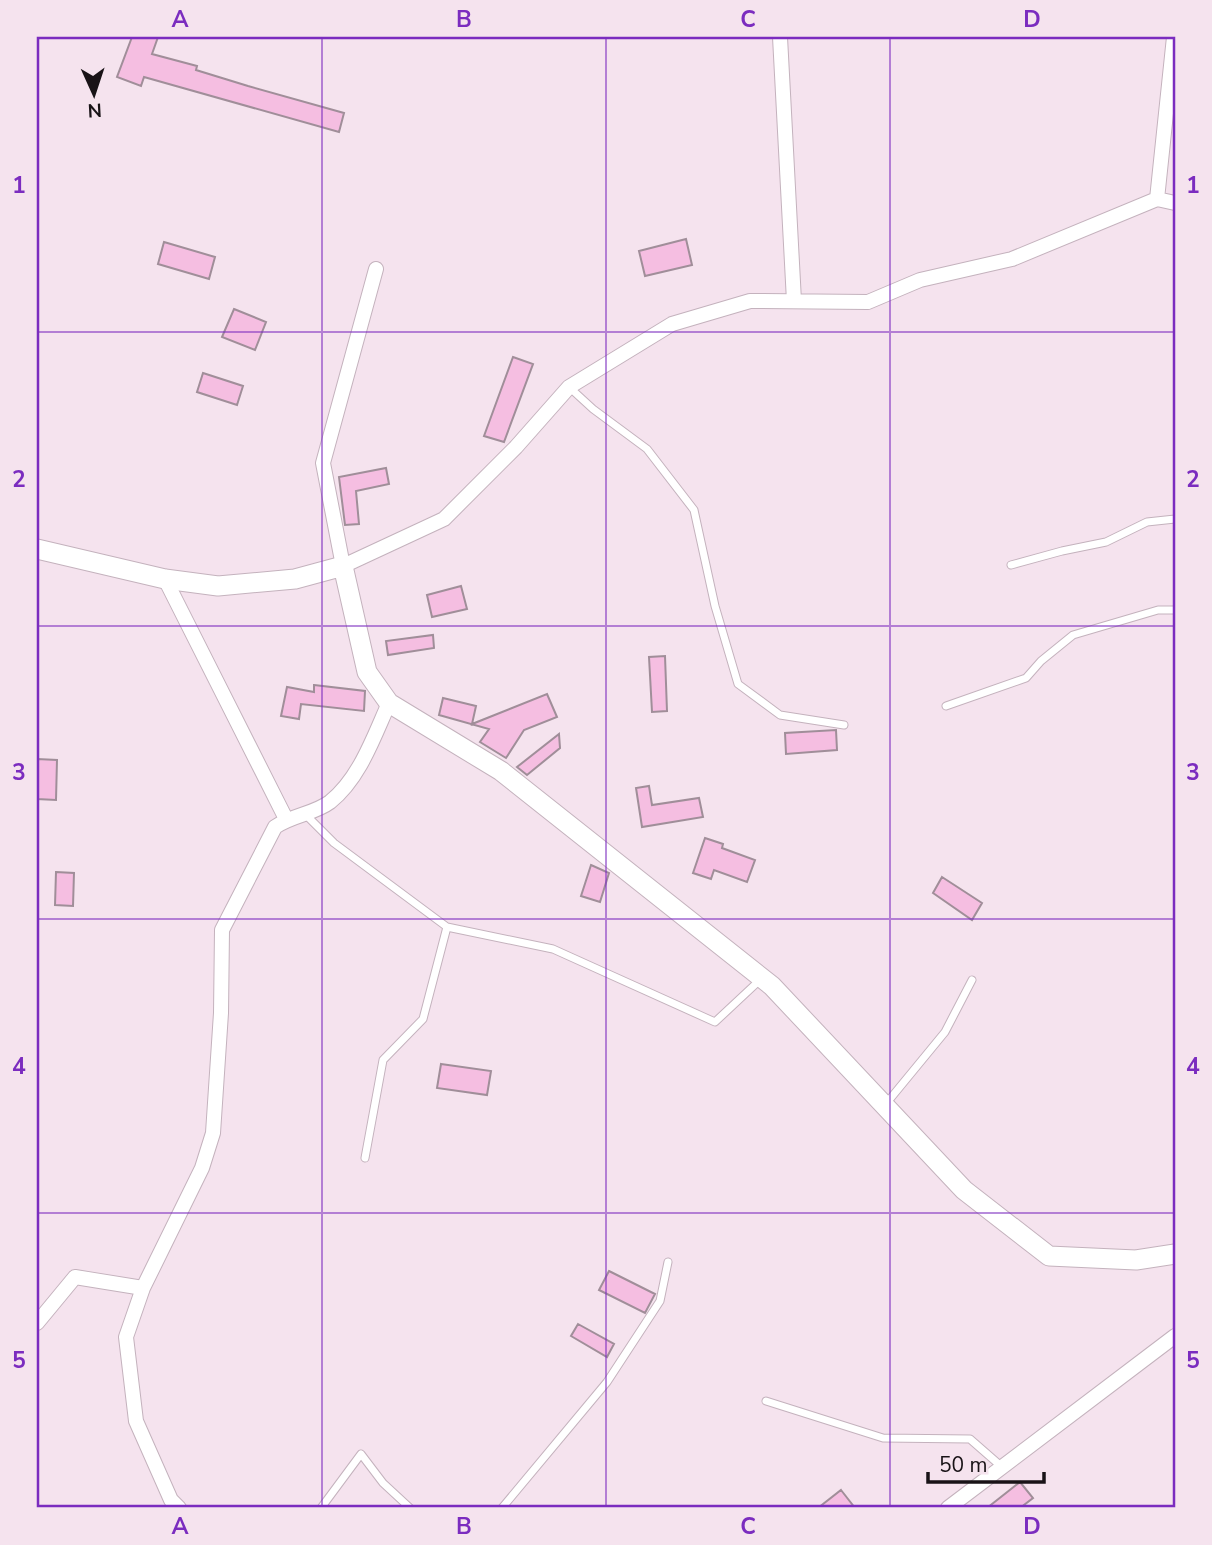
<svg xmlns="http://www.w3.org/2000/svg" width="1212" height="1545" viewBox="0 0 1212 1545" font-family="'Nunito Sans',sans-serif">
	<rect width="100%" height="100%" fill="#f5e3ee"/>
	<path fill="#f5bee1" stroke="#a08e99" stroke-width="2" d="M 132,37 L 158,37 L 152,54 L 197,66 L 196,70 L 248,86 L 344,113 L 339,132 L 144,77 L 141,86 L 117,77 Z
		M 686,239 L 692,265 L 645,276 L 639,251 Z
		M 164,242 L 215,257 L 209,279 L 158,264 Z
		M 234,309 L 266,322 L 255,350 L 222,337 Z
		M 513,357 L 533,364 L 504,442 L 484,436 Z
		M 203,373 L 243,386 L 237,405 L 197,392 Z
		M 386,468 L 389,484 L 356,491 L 359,524 L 345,525 L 339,477 Z
		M 461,586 L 467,609 L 432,617 L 427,595 Z
		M 433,635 L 434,648 L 388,655 L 386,641 Z
		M 665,656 L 667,711 L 652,712 L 649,657 Z
		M 314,685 L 365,691 L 364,711 L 301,704 L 299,719 L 281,716 L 287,687 L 314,692 Z
		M 547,694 L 557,717 L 524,730 L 506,758 L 480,742 L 489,729 L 439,715 L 443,698 L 476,706 L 472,724 Z
		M 836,730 L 837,750 L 786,754 L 785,733 Z
		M 559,734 L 560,748 L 527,775 L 517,767 Z
		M 37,759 L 57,760 L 56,800 L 37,799 Z
		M 649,786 L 652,805 L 699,798 L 703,817 L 642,827 L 636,788 Z
		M 705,838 L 723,844 L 722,848 L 755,860 L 747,882 L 714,870 L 711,879 L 693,873 Z
		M 591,865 L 609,873 L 600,902 L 581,896 Z
		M 56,872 L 74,873 L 73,906 L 55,905 Z
		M 942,877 L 982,903 L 972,920 L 933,893 Z
		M 441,1064 L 491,1071 L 487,1095 L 437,1088 Z
		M 609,1271 L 655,1294 L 645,1313 L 599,1290 Z
		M 578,1324 L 614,1344 L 607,1357 L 571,1336 Z
		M 1020,1482 L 1033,1498 L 1020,1508 L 987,1508 Z
		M 841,1490 L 855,1508 L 818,1508 Z"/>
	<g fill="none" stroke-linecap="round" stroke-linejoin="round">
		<defs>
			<path id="lane" d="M 569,387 L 593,409 L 647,449 L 694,510 L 715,606 L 738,684 L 780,715 L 844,725
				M 1011,565 L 1062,551 L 1106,542 L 1147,522 L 1175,519
				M 946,706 L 1026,678 L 1041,661 L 1073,635 L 1158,610 L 1175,610
				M 305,814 L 334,843 L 447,927 L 553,949 L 715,1022 L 761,979
				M 885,1105 L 945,1032 L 972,980
				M 365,1158 L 383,1060 L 423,1019 L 447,927
				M 766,1401 L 883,1438 L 970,1439 L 1002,1467
				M 321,1508 L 361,1454 L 383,1483 L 410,1508
				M 502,1508 L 607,1382 L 660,1301 L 668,1262"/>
			<path id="street" d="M 780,37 L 794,301
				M 1157,199 L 1174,37
				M 376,269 L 323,463 L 343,566 L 444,519 L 516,447 L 569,387 L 672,324 L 750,301 L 868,302 L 920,280 L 1012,259 L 1157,199 L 1175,203
				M 165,579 L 286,819
				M 37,1323 L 75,1277 L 143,1288
				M 179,1508 L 171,1500 L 136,1421 L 126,1337 L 143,1288 L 202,1168 L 213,1133 L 221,1013 L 222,930 L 275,827 C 292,815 314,814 330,802 C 360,778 374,736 389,703
				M 948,1508 L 1175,1336"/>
			<path id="secondary" d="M 37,549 L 165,579 L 218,586 L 295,579 L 343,566 L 367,672 L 389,703 L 501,771 L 772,986 L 964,1190 L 1049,1256 L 1136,1260 L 1175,1254"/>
		</defs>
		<use href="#lane" stroke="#c4b2bd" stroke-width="9"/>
		<use href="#street" stroke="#c4b2bd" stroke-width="16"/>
		<use href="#secondary" stroke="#c4b2bd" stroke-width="21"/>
		<use href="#lane" stroke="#fff" stroke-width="7"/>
		<use href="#street" stroke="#fff" stroke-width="14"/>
		<use href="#secondary" stroke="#fff" stroke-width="19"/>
	</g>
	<path fill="none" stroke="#7b2cbf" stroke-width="2" stroke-opacity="0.55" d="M 322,37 L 322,1508M 606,37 L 606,1508M 890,37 L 890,1508M 37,332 L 1175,332M 37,626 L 1175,626M 37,919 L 1175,919M 37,1213 L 1175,1213"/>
	<rect width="1212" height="1545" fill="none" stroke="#f5e3ee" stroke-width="77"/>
	<g transform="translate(94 94) rotate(177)" stroke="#f5e3ee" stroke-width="5" paint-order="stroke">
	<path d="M0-5L12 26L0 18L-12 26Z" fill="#191317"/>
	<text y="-10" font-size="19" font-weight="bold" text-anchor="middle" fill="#191317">N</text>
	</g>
	<path d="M928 1472v10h116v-10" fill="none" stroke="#191317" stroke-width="3.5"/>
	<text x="939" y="1472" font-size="21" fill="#191317" stroke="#f5e3ee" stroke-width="5" paint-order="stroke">50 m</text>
	<rect x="38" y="38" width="1136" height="1468" fill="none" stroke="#7b2cbf" stroke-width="2.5"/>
	<g font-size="23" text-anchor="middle" font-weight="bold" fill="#7b2cbf">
		<text x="180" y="27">A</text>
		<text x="464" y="27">B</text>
		<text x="748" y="27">C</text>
		<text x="1032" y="27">D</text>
		<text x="19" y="193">1</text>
		<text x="1193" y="193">1</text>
		<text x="19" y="487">2</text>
		<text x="1193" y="487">2</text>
		<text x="19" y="780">3</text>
		<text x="1193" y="780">3</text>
		<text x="19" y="1074">4</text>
		<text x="1193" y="1074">4</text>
		<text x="19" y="1368">5</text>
		<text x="1193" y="1368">5</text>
		<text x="180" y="1534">A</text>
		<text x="464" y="1534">B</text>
		<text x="748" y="1534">C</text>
		<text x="1032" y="1534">D</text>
	</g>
</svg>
